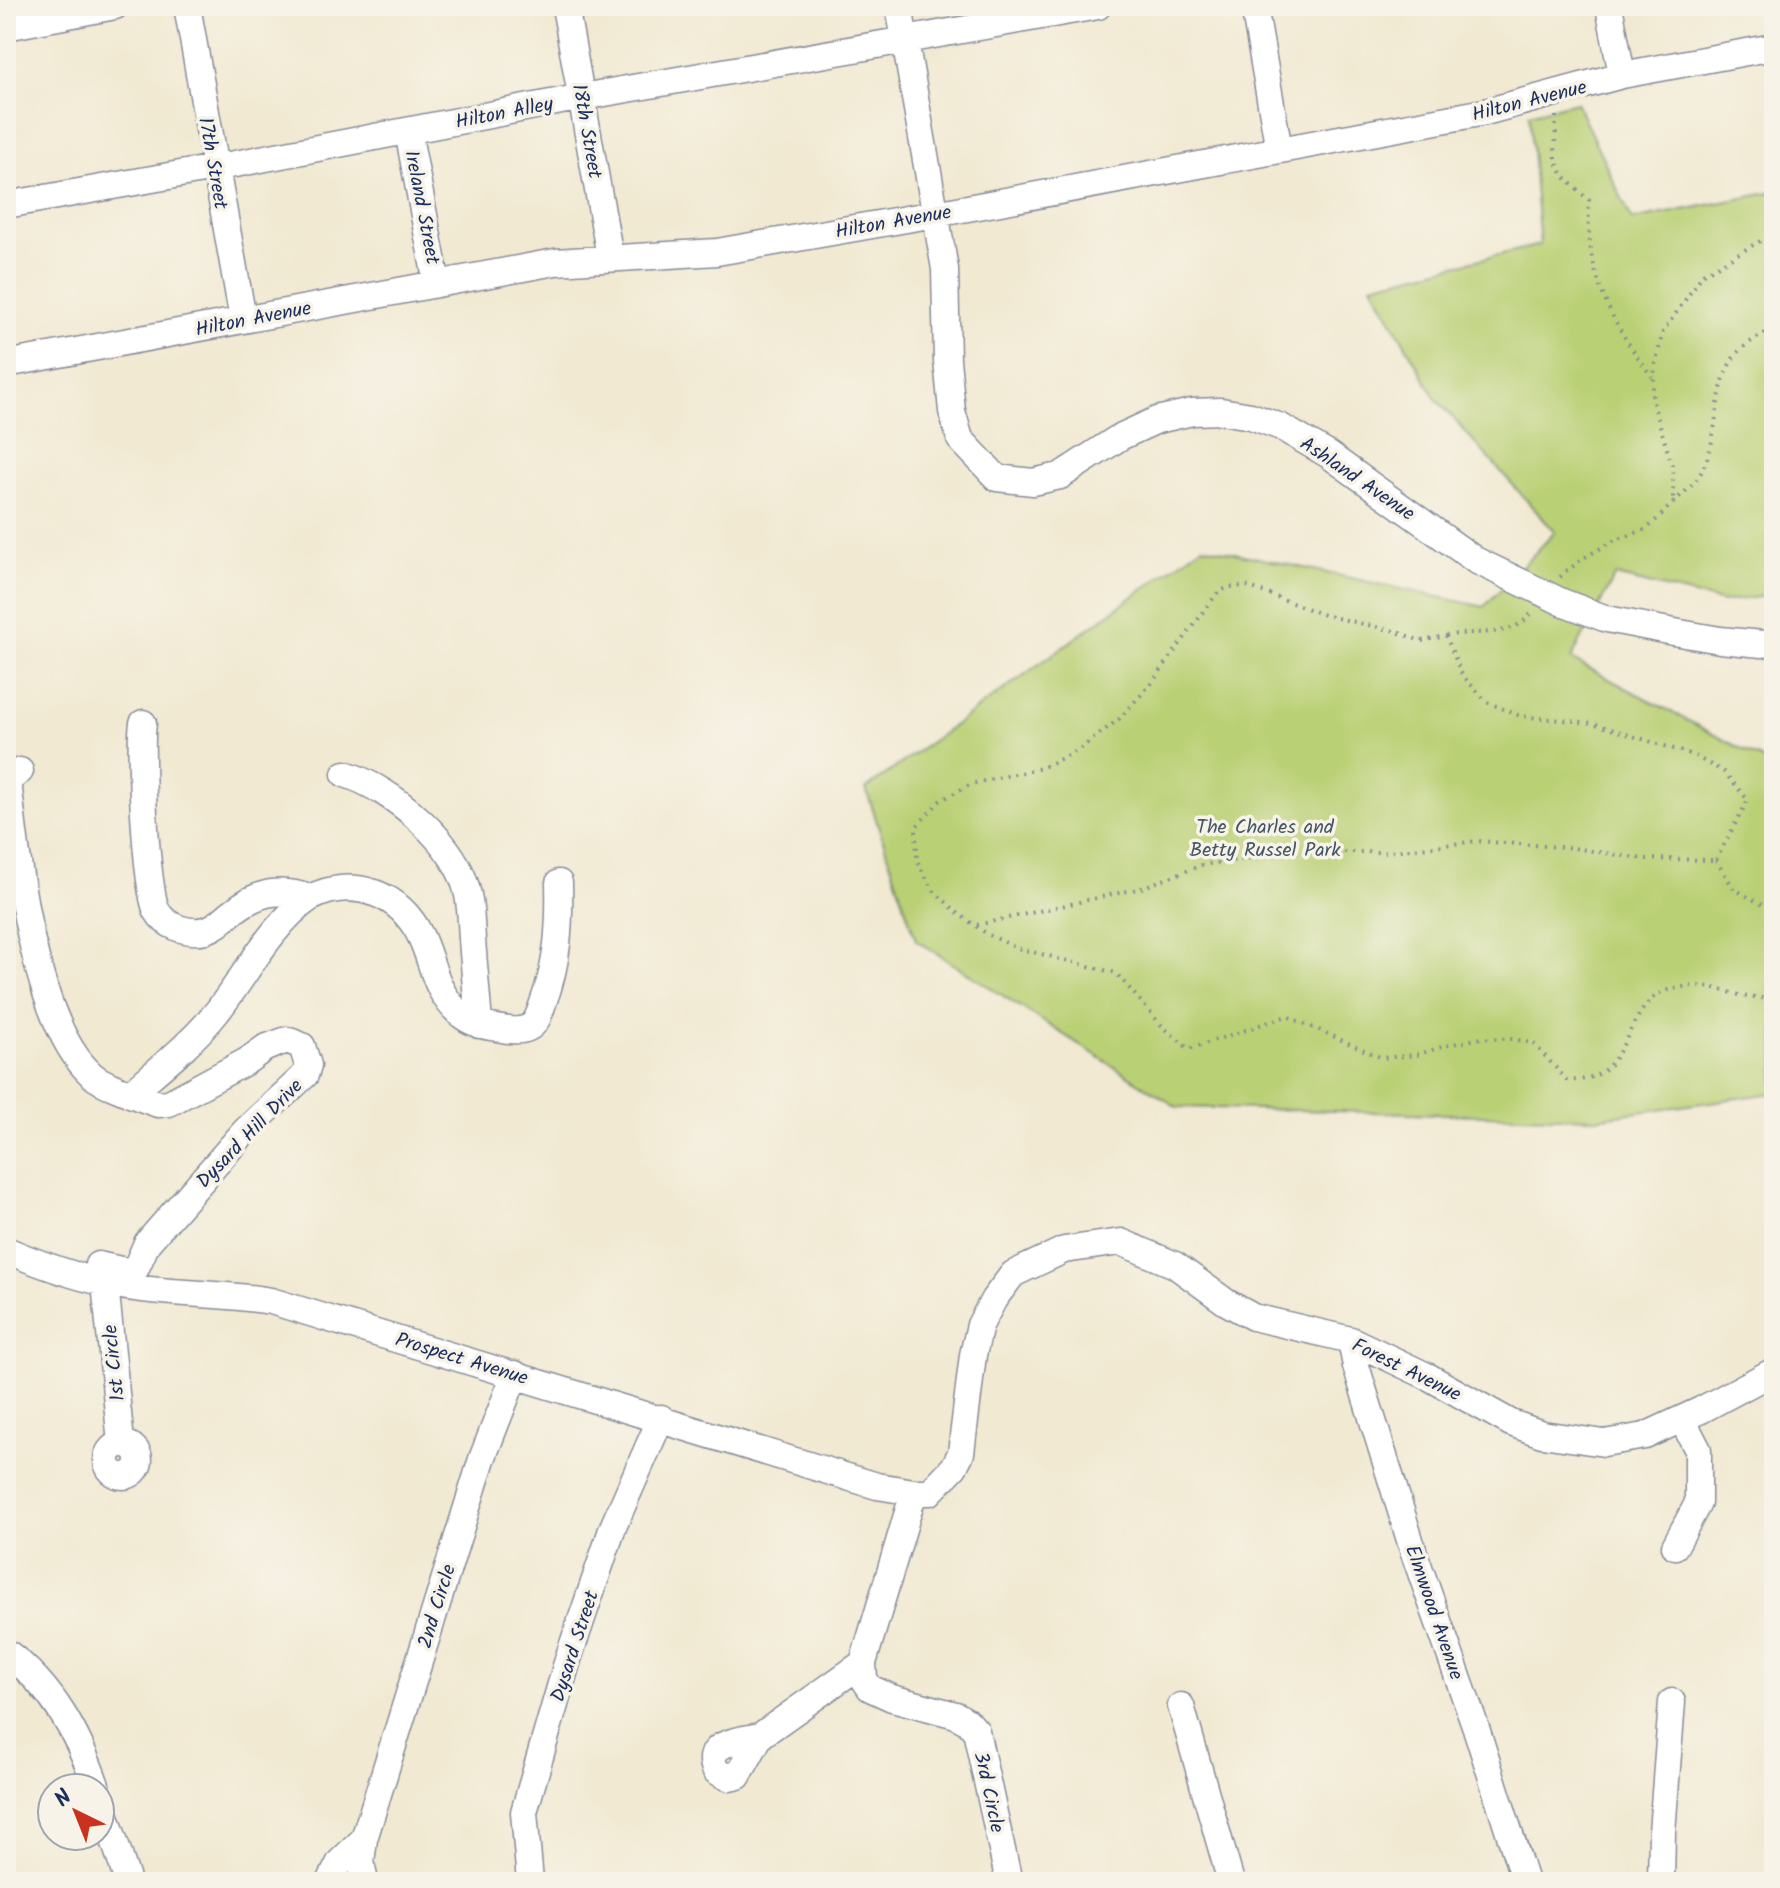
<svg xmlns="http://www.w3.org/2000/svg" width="1780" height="1888" viewBox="0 0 1780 1888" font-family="Kalam,sans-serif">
	<rect width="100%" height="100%" fill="#f7f3e8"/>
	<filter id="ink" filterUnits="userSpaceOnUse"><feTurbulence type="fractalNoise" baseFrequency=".0125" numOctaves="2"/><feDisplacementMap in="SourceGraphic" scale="16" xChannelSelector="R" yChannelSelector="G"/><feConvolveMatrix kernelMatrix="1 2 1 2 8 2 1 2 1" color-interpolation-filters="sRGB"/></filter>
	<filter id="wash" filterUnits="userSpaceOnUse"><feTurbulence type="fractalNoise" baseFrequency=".006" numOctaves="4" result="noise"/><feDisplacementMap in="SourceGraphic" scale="32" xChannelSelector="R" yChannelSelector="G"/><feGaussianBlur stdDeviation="1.8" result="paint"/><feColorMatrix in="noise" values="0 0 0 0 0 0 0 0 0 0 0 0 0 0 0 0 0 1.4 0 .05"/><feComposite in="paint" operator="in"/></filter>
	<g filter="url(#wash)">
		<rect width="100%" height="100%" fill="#f1e9d2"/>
		<path fill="#bad075" stroke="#6a806a" stroke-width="2" d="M 1576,102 L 1632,220 L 1774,192 L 1774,595 L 1723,602 L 1615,576 L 1571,659 L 1774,766 L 1774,1093 L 1596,1118 L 1177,1107 L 916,940 L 866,789 L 1203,546 L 1484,607 L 1555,532 L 1436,399 L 1372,285 L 1540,245 L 1529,114 Z"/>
	</g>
	<g filter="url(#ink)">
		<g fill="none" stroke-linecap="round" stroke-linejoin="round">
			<defs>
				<path id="minor" d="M 187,6 L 243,319
					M 565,6 L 610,257
					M 899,6 L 945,269 L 947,360 L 952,411 L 960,439 L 997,478 L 1033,482 L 1060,476 L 1120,437 L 1157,420 L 1192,412 L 1221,411 L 1251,416 L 1281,427 L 1329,455 L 1475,560 L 1562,602 L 1607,619 L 1674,632 L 1720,640 L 1762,644 L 1774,642
					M 1254,6 L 1279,150
					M 1609,6 L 1622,75
					M 6,27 L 115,6
					M 408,131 L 437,284
					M 6,205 L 214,168 L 582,97 L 1098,6
					M 6,364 L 555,262 L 717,252 L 935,214 L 1485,112 L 1622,75 L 1774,47
					M 143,723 C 139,749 146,891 157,911 C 166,927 188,934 206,930 C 216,927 223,920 231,913 C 257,892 278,887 310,898 C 353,876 400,893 421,937 C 434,965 434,990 459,1013 C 470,1023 483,1026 497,1028 C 506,1030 519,1032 528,1028 C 537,1024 540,1012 543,1003 C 558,963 560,926 559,883
					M 20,771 L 8,780 C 16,857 33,1022 92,1075 C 102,1084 118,1088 130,1094 C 160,1068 191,1044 216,1013 C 245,977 272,923 310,898
					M 345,774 C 393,789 458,844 468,895 C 471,909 471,925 472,939 C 474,967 477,996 479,1025
					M 6,1250 C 37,1263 73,1276 106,1283 C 160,1295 216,1292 271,1301 L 877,1486 L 914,1492 L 930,1492 L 954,1467 L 961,1453 L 973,1355 L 980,1325 L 994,1299 L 1013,1274 L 1064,1250 L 1121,1242 L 1175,1265 L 1226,1302 L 1253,1317 L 1351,1340 L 1429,1377 L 1511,1423 L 1542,1434 L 1604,1443 L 1645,1436 L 1701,1410 L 1774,1371
					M 98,1265 L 125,1271 L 136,1268 L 147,1243 L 245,1131 L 305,1075 L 308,1065 L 302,1046 L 287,1040 L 265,1048 L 247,1061 L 169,1103 L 158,1104 L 130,1094
					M 105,1283 L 121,1443
					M 1351,1340 L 1356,1366 L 1414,1553 L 1476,1728 L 1525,1882
					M107 1460a16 16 0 1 1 32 0a16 16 0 1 1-32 0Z
					M 914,1492 L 863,1663 L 864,1679 L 870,1688 L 892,1698 L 956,1715 L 968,1722 L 976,1731 L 1009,1882
					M 1675,1546 L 1698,1503 L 1698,1450 L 1682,1419
					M 6,1652 C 53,1687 78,1734 97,1788
					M 1181,1706 L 1231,1882
					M 760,1736 L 738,1776 L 729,1778 L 716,1771 C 702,1742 740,1740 760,1736 Z
					M 760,1736 L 863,1663
					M 100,1798 L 128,1882
					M 364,1839 L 482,1459 L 515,1374
					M 330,1882 L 340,1862 L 364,1839 L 361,1862 L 365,1882
					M 530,1882 L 524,1812 L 569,1656 L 613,1527 L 661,1418
					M 1661,1882 L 1662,1832 L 1672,1702"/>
			</defs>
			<use href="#minor" stroke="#868c98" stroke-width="29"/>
			<path stroke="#868c98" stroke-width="4" stroke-dasharray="2 6" stroke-linecap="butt" d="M 1556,116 C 1555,165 1550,167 1589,200 C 1585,274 1609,319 1652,377
				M 1774,233 L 1703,274 L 1663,332 L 1655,365 L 1652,399 L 1673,469 L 1673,503 C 1682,494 1693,486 1699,476 C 1721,440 1711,391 1734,357 C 1743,344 1761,336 1774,328
				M 1560,577 L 1582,559 L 1613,541 L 1647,529 L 1673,503
				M 1446,636 C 1475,629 1513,640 1532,612
				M 1716,860 L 1748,800 L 1724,772 L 1693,755 L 1592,723 L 1520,716 L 1487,702 L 1462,675 L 1446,636 L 1421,641 L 1394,631 L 1324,615 L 1247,586 L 1229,587 L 1218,592 L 1151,684 L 1119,719 L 1079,750 L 1041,768 L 971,784 L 940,801 L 916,827 L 917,861 L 933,890 L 959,914 L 987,934 L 1017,948 L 1116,973 L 1162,1026 L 1189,1049 L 1287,1016 L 1382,1058 L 1416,1055 L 1448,1045 L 1481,1038 L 1513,1039 L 1533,1043 L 1567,1080 C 1629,1084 1620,1018 1660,993 C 1665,990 1673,989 1678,988 C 1718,978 1742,1006 1774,996
				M 1716,860 L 1734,889 L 1774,911
				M 977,925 L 1141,888 L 1202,865 L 1295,852 L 1385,852 L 1478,841 L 1573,848 L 1644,859 L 1716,860"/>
			<use href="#minor" stroke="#fff" stroke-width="26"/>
		</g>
	</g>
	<g text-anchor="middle" stroke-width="7" stroke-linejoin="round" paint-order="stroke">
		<g font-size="20" fill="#1b2f5e" stroke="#f7f3e8">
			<text transform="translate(1529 100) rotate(-14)" y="7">Hilton Avenue</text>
			<text transform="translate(504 112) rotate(-11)" y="7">Hilton Alley</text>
			<text transform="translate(588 131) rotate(80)" y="7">18th Street</text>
			<text transform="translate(214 163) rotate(80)" y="7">17th Street</text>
			<text transform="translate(423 207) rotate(79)" y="7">Ireland Street</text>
			<text transform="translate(893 221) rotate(-10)" y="7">Hilton Avenue</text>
			<text transform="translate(253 318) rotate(-11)" y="7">Hilton Avenue</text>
			<text transform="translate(1358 478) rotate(34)" y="7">Ashland Avenue</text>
			<text transform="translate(249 1133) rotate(-46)" y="7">Dysard Hill Drive</text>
			<text transform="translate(462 1358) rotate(17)" y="7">Prospect Avenue</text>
			<text transform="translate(113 1363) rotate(-96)" y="7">1st Circle</text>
			<text transform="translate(1407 1369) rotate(26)" y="7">Forest Avenue</text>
			<text transform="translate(436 1606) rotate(-73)" y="7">2nd Circle</text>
			<text transform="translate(1435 1612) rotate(71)" y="7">Elmwood Avenue</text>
			<text transform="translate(574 1646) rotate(-72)" y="7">Dysard Street</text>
			<text transform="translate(990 1792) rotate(78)" y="7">3rd Circle</text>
		</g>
		<g font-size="20" fill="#435764" stroke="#f7f3e8">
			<text x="1265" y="833">The Charles and<tspan x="1265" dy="23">Betty Russel Park</tspan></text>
		</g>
	</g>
	<rect width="1780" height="1888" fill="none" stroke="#f7f3e8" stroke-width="32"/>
	<g transform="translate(76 1812) rotate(317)"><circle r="38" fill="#f7f3e8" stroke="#9fa5b1" stroke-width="2"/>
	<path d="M0-6L14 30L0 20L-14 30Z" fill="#c8321e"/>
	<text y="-12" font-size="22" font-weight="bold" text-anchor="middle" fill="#1b2f5e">N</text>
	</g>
</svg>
